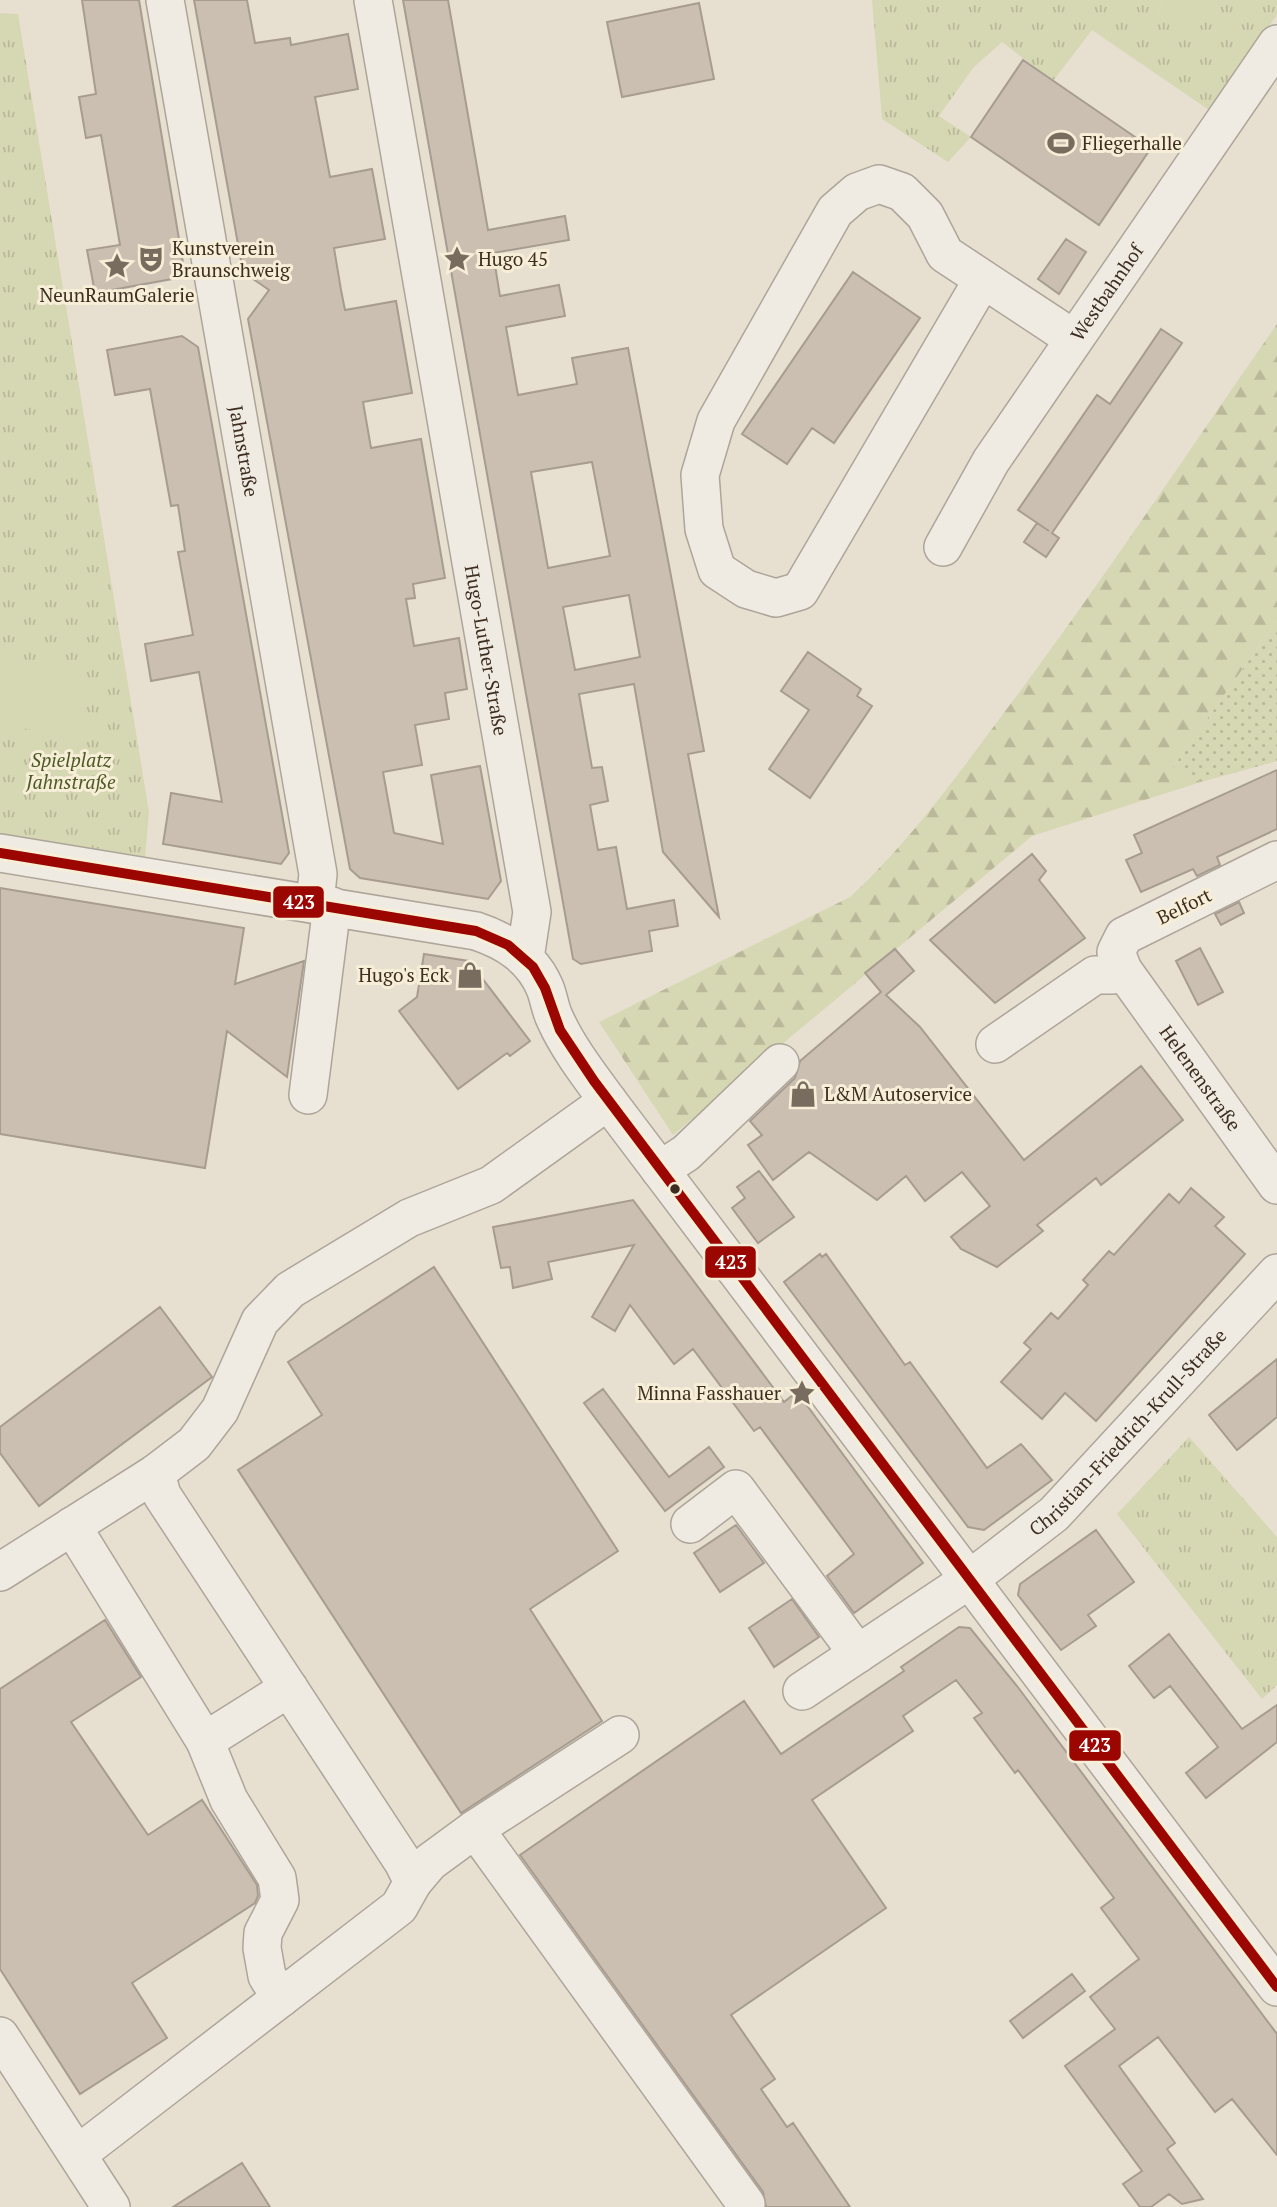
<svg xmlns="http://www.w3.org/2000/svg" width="1277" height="2207" viewBox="0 0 1277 2207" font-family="'PT Serif',serif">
	<defs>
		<pattern id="grass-tufts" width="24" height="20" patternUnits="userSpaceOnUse" patternTransform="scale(1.75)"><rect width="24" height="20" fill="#d6d7b3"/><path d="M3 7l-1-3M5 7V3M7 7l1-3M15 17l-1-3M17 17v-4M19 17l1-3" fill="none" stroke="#b9b99a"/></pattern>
		<pattern id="forest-firs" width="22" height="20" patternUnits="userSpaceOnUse" patternTransform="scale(1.75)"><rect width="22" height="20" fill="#d6d7b3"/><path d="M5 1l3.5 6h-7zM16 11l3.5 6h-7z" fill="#b9b99a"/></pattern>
		<pattern id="garden-dots" width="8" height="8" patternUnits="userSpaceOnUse" patternTransform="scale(1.75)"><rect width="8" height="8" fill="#d6d7b3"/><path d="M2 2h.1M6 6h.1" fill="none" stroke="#b9b99a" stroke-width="1.8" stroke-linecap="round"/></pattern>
	</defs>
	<rect width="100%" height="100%" fill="#e7e0d1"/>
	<path fill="url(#grass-tufts)" d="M 872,0 L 1162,0 L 1158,15 L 1175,29 L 1197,29 L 1224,0 L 1277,0 L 1277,15 L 1209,110 L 1092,30 L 1053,81 L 1002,42 L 973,68 L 939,116 L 971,137 L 948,162 L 882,119 Z
		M 0,13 L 18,14 L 149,812 L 145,858 L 0,835 Z
		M 1189,1437 L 1277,1537 L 1277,1685 L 1262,1699 L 1117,1514 Z"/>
	<path fill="url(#forest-firs)" d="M 1277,324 L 1277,621 L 1173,767 L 1201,782 L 1032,836 L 673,1135 L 599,1022 L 850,897 C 913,839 961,770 1012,702 C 1104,579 1189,450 1277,324 Z"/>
	<path fill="url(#garden-dots)" d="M 1277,621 L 1277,761 L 1201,782 L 1173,767 Z"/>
	<path fill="#d6d7b3" d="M 1162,0 L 1224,0 L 1224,1 L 1197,29 L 1174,29 L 1158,15 Z
		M 0,659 L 87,674 L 76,738 L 0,724 Z"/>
	<path fill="#cbbfb2" stroke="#a89c90" stroke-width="2" fill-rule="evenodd" d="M 82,0 L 139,0 L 183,263 L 172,279 L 95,293 L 87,250 L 120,245 L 101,135 L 86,138 L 79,97 L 96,94 Z
		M 194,0 L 247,0 L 255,43 L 290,38 L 291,45 L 348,34 L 358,89 L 315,97 L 330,177 L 372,169 L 385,239 L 334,248 L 341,290 L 345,310 L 396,301 L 412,393 L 363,402 L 371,448 L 421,439 L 445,578 L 413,584 L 415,598 L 406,599 L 414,646 L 459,638 L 467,689 L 445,693 L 449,719 L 415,725 L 422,765 L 383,772 L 394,833 L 443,844 L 431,775 L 480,766 L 501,881 L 488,899 L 360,878 L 350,869 L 248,319 L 269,290 L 243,272 Z
		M 403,0 L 448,0 L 488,230 L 565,216 L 569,240 L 493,253 L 500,296 L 559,285 L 565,316 L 506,327 L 518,395 L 577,384 L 572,358 L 628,348 L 704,751 L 688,754 L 719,917 L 663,852 L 634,684 L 579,694 L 592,768 L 602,767 L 608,801 L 590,805 L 598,850 L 616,847 L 627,909 L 674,900 L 678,926 L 649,931 L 652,951 L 581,964 L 573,959 ZM 592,462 L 610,556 L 548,568 L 531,472 ZM 629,595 L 640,657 L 575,670 L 563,607 Z
		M 699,3 L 714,79 L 622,97 L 607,22 Z
		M 1023,60 L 1151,148 L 1099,225 L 971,137 Z
		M 1066,239 L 1086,252 L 1059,294 L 1038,279 Z
		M 853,272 L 920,318 L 834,443 L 812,428 L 787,464 L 742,434 Z
		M 1161,329 L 1182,343 L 1052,533 L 1059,538 L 1046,557 L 1024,542 L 1037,523 L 1049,531 L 1018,510 L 1097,395 L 1110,404 Z
		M 182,336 L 198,347 L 289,853 L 281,864 L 163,844 L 171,793 L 222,802 L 199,672 L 151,681 L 145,644 L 193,635 L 178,552 L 185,551 L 178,505 L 171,506 L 150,389 L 115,395 L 107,350 Z
		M 808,652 L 861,689 L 857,696 L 872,706 L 810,798 L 769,769 L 809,710 L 781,691 Z
		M 1277,770 L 1277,829 L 1217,857 L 1220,865 L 1197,876 L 1193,869 L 1141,892 L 1126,860 L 1142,853 L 1134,835 Z
		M 1032,854 L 1046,871 L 1039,880 L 1085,938 L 995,1003 L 930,940 Z
		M 0,888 L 244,928 L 235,984 L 304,961 L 287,1077 L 227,1031 L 205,1168 L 0,1134 Z
		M 1239,902 L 1244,913 L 1221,925 L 1215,914 Z
		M 1200,948 L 1223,992 L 1198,1005 L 1176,961 Z
		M 895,949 L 914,971 L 886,995 L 920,1027 L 1024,1160 L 1141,1066 L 1183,1120 L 1101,1185 L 1096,1178 L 1037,1225 L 1043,1231 L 997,1267 L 961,1249 L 951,1237 L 990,1206 L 962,1172 L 925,1201 L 906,1176 L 877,1200 L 809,1152 L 773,1180 L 748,1145 L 762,1135 L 750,1121 L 795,1078 L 800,1061 L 881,992 L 865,973 Z
		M 424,954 L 469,961 L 530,1041 L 510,1056 L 507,1053 L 458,1089 L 399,1011 L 417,997 Z
		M 759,1171 L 794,1217 L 758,1243 L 732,1208 L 745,1198 L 737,1187 Z
		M 1191,1188 L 1224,1217 L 1215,1226 L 1245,1254 L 1096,1421 L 1065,1393 L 1042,1419 L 1001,1382 L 1031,1349 L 1024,1343 L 1051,1313 L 1058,1319 L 1088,1285 L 1083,1280 L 1109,1251 L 1114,1255 L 1169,1194 L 1179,1203 Z
		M 633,1200 L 784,1402 L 797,1392 L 923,1563 L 854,1613 L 827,1576 L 854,1554 L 760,1427 L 754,1431 L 693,1349 L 674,1364 L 630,1305 L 615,1331 L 592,1317 L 634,1245 L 548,1262 L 552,1279 L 513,1288 L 510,1267 L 501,1268 L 493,1227 Z
		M 820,1254 L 822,1257 L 826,1254 L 905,1365 L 910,1362 L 987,1468 L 1021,1444 L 1052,1480 L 984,1530 L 968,1527 L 784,1282 Z
		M 434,1267 L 618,1551 L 530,1609 L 602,1721 L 461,1813 L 238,1470 L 322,1415 L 288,1362 Z
		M 160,1307 L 212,1377 L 39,1506 L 0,1453 L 0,1427 Z
		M 1277,1359 L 1277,1417 L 1237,1450 L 1209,1415 Z
		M 603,1389 L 669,1477 L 709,1447 L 724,1467 L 665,1511 L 584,1403 Z
		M 736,1525 L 764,1563 L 720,1592 L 694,1553 Z
		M 1096,1530 L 1134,1582 L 1088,1615 L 1096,1626 L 1061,1650 L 1018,1595 L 1020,1584 Z
		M 792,1599 L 819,1637 L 774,1667 L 749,1628 Z
		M 105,1620 L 141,1677 L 71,1722 L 148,1835 L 202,1800 L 257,1885 L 258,1896 L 255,1903 L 132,1983 L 167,2038 L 80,2094 L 0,1969 L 0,1689 Z
		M 959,1627 L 970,1628 L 1017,1686 L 1277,2034 L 1277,2155 L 1232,2099 L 1215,2112 L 1158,2037 L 1119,2066 L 1175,2143 L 1167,2149 L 1203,2199 L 1182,2204 L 1169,2194 L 1151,2207 L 1140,2207 L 1123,2184 L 1142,2171 L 1065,2066 L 1115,2029 L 1090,1997 L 1139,1959 L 1101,1908 L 1114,1898 L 1018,1770 L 1015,1773 L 974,1718 L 982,1713 L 956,1680 L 903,1716 L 913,1731 L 812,1800 L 886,1908 L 731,2015 L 775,2079 L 761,2089 L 787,2127 L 793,2123 L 850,2207 L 766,2207 L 763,2192 L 520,1855 L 744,1701 L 781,1754 L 904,1671 L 901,1667 Z
		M 1169,1634 L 1242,1729 L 1277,1705 L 1277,1742 L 1206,1798 L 1186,1773 L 1218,1747 L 1170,1686 L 1154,1698 L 1129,1666 Z
		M 1072,1974 L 1085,1991 L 1023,2038 L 1010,2021 Z
		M 242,2163 L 270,2207 L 173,2207 Z"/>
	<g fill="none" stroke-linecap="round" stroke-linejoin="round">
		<defs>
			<g id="minor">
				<path id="s1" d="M 165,0 L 318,874 L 315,903"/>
				<path id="s2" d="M 373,0 L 532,912 L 525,958"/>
				<path d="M 983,279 L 800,591 L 776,598 L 746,589 L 717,570 L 704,529 L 700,475 L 716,421 L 835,211 L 857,192 L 879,184 L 902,192 L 925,215 L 945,254 L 1074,339"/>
				<path id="s3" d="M 943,547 L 991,461 L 1277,44"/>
				<path d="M 0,853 L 476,931 C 506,941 532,957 545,988 C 549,998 550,1009 555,1019 C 568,1048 589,1075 608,1101 L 1277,1987"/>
				<path id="s4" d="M 1277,860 L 1124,936 L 1116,952 L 1123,970 L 1277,1185"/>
				<path d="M 995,1044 L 1095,975 L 1113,975 L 1123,970"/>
				<path d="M 308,1095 L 332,906"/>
				<path d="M 660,1170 L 686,1153 L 780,1063"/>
				<path d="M 690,1524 L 736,1489 L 858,1654"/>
				<path d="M 72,1526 L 205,1741 L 289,1688"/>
				<path d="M 0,1572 L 156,1473 L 194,1444 L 220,1410 L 260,1321 L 290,1290 L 409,1218 L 491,1185 L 608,1101"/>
				<path id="s5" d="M 802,1691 L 970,1579 L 1054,1514 L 1277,1273"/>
				<path d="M 205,1741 L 229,1800 L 277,1878 L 280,1900 L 263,1933 L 262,1948 L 267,1976 L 281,1998"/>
				<path d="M 475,1829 L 746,2204"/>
				<path d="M 413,1882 L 430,1862 L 475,1829 L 620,1735"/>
				<path d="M 0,2036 L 111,2207"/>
				<path d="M 78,2154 L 399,1907 L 413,1882 L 403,1862 L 162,1495 L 156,1473"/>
			</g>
		</defs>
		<use href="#minor" stroke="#ada599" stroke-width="40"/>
		<use href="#minor" stroke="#efebe3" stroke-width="37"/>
		<defs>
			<path id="bus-1" d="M 0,853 L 476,931 L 508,945 L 533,967 L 545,988 L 560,1030 L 594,1081 L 1277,1987"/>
		</defs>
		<use href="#bus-1" stroke="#f7eed8" stroke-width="16"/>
		<use href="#bus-1" stroke="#9b0600" stroke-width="10"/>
	</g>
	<defs>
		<symbol id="stadium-bare" viewBox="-9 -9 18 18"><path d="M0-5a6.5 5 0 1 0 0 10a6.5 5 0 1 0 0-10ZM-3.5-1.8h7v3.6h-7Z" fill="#786c5e" stroke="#f7eed8" stroke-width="2.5" paint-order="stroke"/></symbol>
		<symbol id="theatre-bare" viewBox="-9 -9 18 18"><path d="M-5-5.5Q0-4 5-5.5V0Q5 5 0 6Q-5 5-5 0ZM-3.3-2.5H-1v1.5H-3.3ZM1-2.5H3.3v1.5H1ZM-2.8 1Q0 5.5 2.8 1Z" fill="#786c5e" stroke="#f7eed8" stroke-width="2.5" paint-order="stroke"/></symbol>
		<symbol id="sight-bare" viewBox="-9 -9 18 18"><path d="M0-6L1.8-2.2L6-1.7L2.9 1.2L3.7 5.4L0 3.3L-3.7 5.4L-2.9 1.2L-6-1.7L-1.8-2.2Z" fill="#786c5e" stroke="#f7eed8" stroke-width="2.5" paint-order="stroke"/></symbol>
		<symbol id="shop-bare" viewBox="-9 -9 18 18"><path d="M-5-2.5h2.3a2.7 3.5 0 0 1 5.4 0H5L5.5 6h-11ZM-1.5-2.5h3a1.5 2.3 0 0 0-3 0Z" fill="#786c5e" stroke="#f7eed8" stroke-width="2.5" paint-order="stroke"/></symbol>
	</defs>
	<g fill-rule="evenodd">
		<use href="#stadium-bare" x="1042" y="124" width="38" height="38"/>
		<use href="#theatre-bare" x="132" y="240" width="38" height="38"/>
		<use href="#sight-bare" x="438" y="240" width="38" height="38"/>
		<use href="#sight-bare" x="98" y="247" width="38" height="38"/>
		<use href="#shop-bare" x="451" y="956" width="38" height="38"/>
		<use href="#shop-bare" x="784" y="1075" width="38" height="38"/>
		<use href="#sight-bare" x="783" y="1374" width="38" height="38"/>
	</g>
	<circle fill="#3d2e20" stroke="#f7eed8" stroke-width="2.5" cx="675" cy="1189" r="6"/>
	<g text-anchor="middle" stroke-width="6" stroke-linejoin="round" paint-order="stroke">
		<g font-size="19" fill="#3d2e20" stroke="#f7eed8" text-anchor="start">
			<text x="1082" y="150">Fliegerhalle</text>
			<text x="172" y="255">Kunstverein<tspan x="172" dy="22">Braunschweig</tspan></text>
			<text x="478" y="266">Hugo 45</text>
			<text x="117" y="302" text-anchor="middle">NeunRaumGalerie</text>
			<text x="449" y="982" text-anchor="end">Hugo's Eck</text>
			<text x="824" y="1101">L&amp;M Autoservice</text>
			<text x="781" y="1400" text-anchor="end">Minna Fasshauer</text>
		</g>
		<g font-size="19" fill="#3d2e20" stroke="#f7eed8">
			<text dy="7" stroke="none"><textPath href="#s3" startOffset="303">Westbahnhof</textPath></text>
			<text dy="7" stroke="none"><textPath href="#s1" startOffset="458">Jahnstraße</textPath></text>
			<text dy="7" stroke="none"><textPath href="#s2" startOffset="660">Hugo-Luther-Straße</textPath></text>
			<text transform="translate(1184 906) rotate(-26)" y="7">Belfort</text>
			<text dy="7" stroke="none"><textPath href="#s4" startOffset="341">Helenenstraße</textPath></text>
			<text dy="7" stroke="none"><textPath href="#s5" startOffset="418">Christian-Friedrich-Krull-Straße</textPath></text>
		</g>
		<g font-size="19" font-style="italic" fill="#4d5a26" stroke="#f7eed8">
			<text x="71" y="767">Spielplatz<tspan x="71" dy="22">Jahnstraße</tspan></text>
		</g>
	</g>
	<g stroke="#f7eed8" stroke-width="2.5">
		<rect x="272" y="885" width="53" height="34" rx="7" fill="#9b0600"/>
		<rect x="704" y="1245" width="53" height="34" rx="7" fill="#9b0600"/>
		<rect x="1068" y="1729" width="54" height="33" rx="7" fill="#9b0600"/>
	</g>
	<g font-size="19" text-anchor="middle" font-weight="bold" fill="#fff">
		<text x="299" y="909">423</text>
		<text x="731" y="1269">423</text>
		<text x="1095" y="1752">423</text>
	</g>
</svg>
